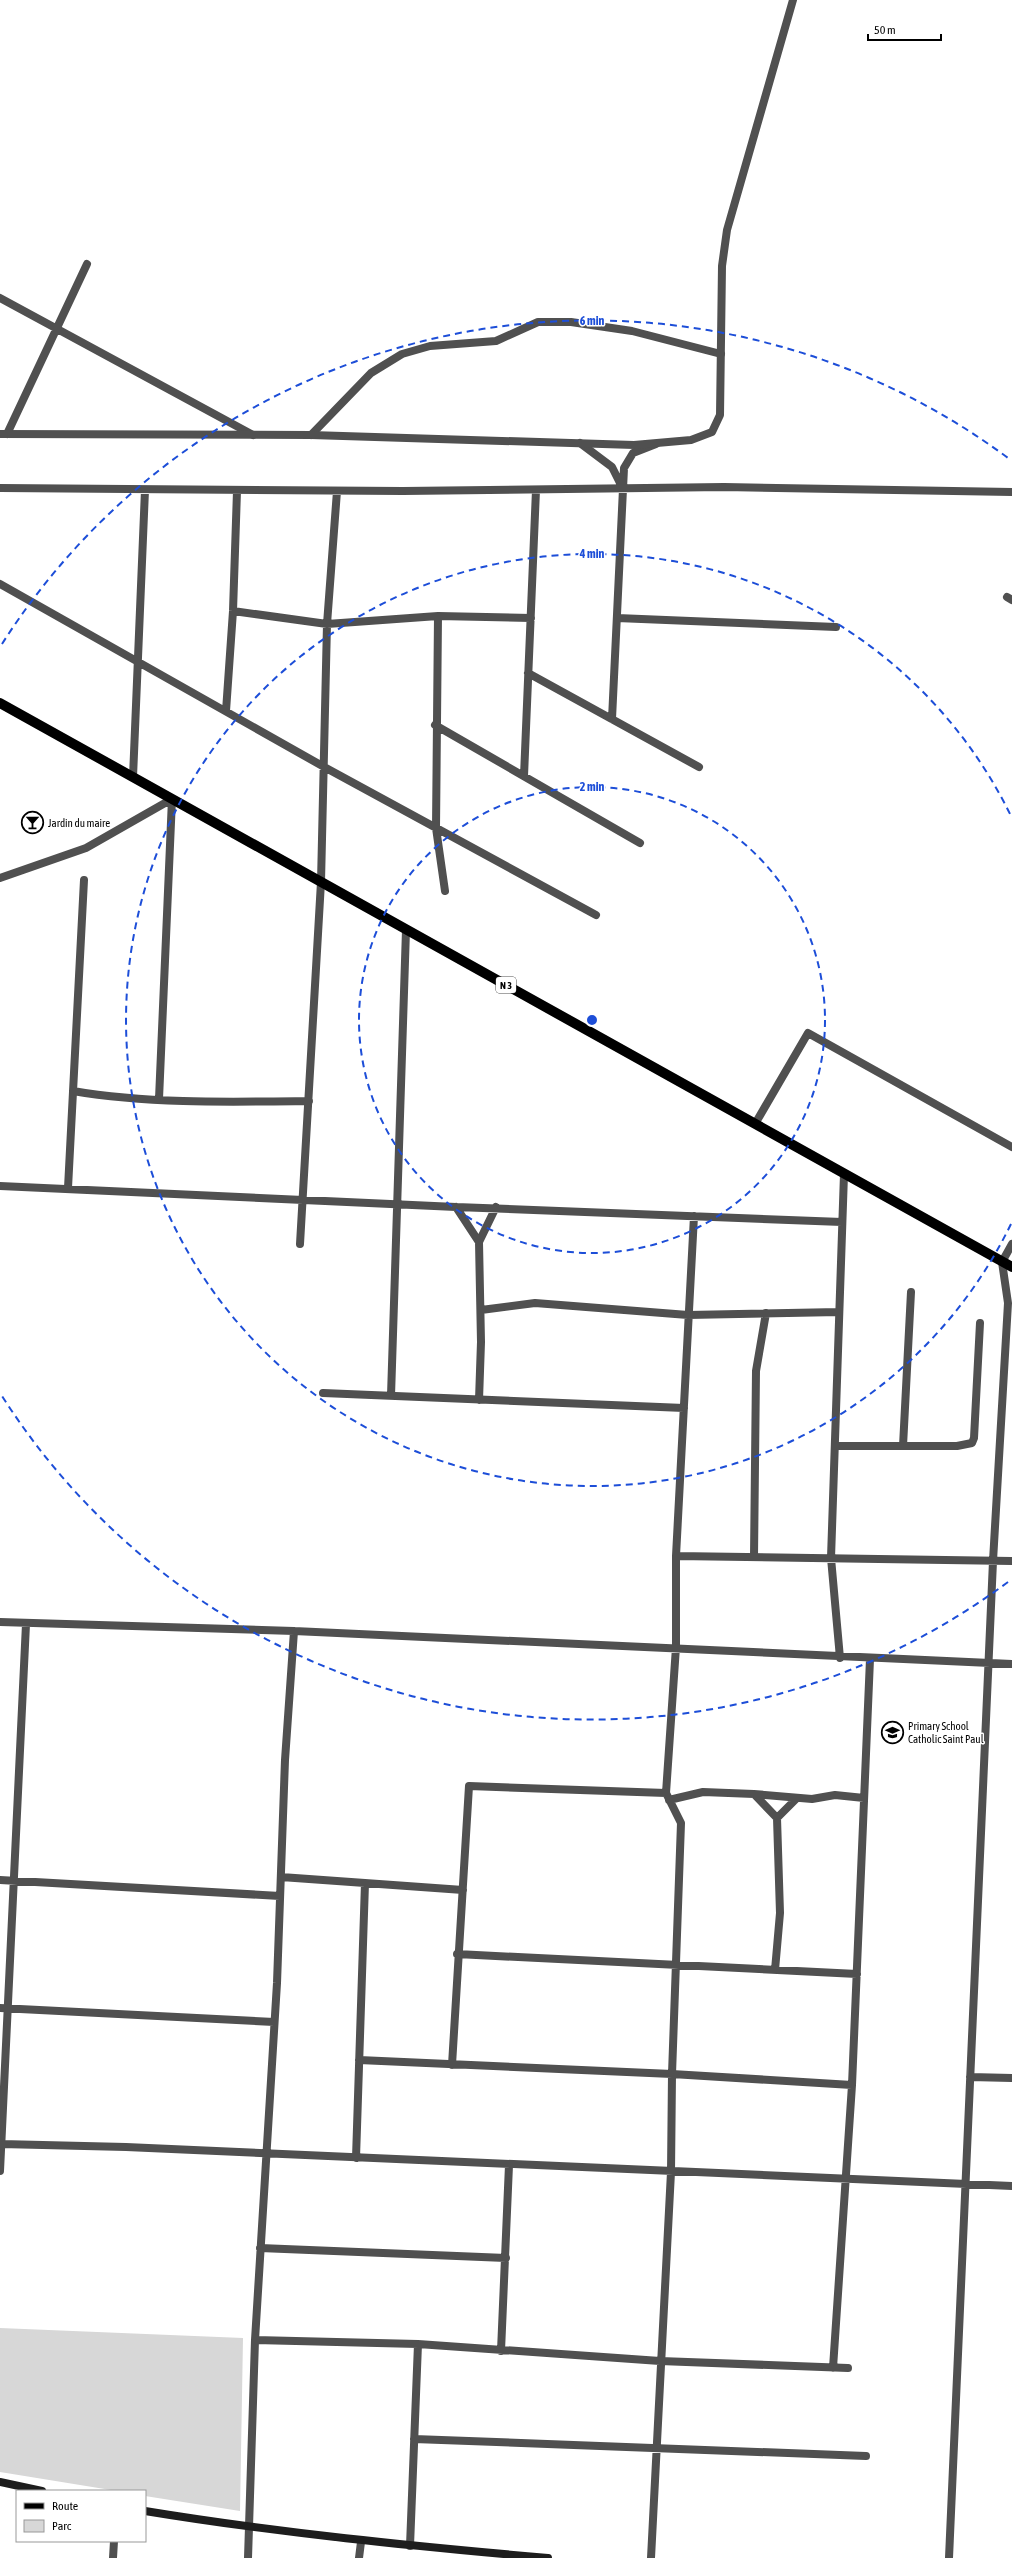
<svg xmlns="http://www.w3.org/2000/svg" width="1012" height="2558" viewBox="0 0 1012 2558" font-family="'Asap Condensed',sans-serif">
	<rect width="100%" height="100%" fill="#fff"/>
	<path fill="#d7d7d7" d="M 0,2328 L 243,2338 L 240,2511 L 145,2496 L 145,2491 L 117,2491 L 0,2472 Z"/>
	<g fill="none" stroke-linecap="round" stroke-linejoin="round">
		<path stroke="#505050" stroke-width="8" d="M 0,298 L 253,435
			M 7,434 L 87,264
			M 311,435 L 371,373 L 402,354 L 430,346 L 496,341 L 538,322 L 571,322 L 632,331 L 721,354
			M 580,443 L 612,467 L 621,485
			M 0,488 L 403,491 L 724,487 L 1012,492
			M 0,584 L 326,768 L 596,915
			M 1007,597 L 1012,600
			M 233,611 L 327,624 L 438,616 L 531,618
			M 438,616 L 436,828 L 445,891
			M 617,618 L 836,627
			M 528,673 L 699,767
			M 226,711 L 233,611 L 237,491
			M 612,719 L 624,468 L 633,453 L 656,444
			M 435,725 L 640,843
			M 524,776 L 536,490
			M 133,777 L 145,490
			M 0,878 L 86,848 L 172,799
			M 73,1091 C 149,1104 231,1102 309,1101
			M 159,1099 L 172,799
			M 755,1124 L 808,1033 L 1012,1147
			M 0,1186 L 456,1207 L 842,1222
			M 68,1188 L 84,880
			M 456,1207 L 479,1242
			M 300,1244 L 321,882 L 327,624 L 337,491
			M 481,1310 L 535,1303 L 688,1315 L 839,1312
			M 323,1393 L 684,1408
			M 391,1396 L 406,930
			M 479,1400 L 481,1342 L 479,1242 L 496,1207
			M 835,1446 L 957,1446 L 972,1443 L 974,1438 L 980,1323
			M 903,1446 L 911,1292
			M 676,1556 L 1012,1561
			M 754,1557 L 756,1371 L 766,1313
			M 0,1622 L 294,1631 L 1012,1664
			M 840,1658 L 831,1558 L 844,1174
			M 754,1794 L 812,1799 L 835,1795 L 864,1798
			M 669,1800 L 703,1792 L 754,1794 L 777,1818 L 780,1913 L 775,1970
			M 777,1818 L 797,1798
			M 281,1877 L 463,1890
			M 0,1880 L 280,1896
			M 457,1954 L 857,1974
			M 0,2008 L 274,2022
			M 359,2060 L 672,2074 L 852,2085
			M 452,2065 L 469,1786 L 666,1793
			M 970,2077 L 1012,2078
			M 1,2144 L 126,2147 L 1012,2186
			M 356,2158 L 365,1883
			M 0,2171 L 26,1624
			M 260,2248 L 506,2258
			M 255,2340 L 418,2344 L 660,2361 L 848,2368
			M 501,2351 L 509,2165
			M 833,2368 L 852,2085 L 870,1659
			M 414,2439 L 866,2456
			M 410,2546 L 418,2344
			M 113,2558 L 114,2541
			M 248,2558 L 255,2340 L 277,1983 L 285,1760 L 294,1631
			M 359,2558 L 361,2542
			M 651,2558 L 671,2172 L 672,2074 L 681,1823 L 666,1793 L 676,1647 L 676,1556 L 694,1216
			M 949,2558 L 993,1561 L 1008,1303 L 1002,1262 L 1012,1244"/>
		<path stroke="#505050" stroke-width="8" d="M 0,434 L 311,435 L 634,445 L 691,440 L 712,432 L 720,415 L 722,266 L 727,230 L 793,0"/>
		<path stroke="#1d1d1d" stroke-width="8" d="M 0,2482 L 42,2491
			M 145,2511 C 279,2533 412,2546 548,2558"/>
		<path stroke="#000" stroke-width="10" d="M 0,703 L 1012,1267"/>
	</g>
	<g fill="none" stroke="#1d4ed8" stroke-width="2" stroke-dasharray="7 5">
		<circle cx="592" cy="1020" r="233"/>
		<path d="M1011 1224A466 466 0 1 1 1011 816"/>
		<path d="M1008 1582A699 699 0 0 1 2 1396M2 644A699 699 0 0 1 1008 458"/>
	</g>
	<defs>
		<symbol id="bar-ring" viewBox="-11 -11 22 22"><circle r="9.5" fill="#fff" stroke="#000" stroke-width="1.5"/><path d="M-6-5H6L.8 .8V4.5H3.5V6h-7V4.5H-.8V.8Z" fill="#000"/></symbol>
		<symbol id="school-ring" viewBox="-11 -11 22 22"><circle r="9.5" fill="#fff" stroke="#000" stroke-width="1.5"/><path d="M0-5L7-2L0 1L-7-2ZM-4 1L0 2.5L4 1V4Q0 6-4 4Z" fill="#000"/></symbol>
	</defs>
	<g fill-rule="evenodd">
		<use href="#bar-ring" x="20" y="810" width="25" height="25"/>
		<use href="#school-ring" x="880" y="1720" width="25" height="25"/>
	</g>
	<g text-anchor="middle" stroke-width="3" stroke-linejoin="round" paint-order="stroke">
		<rect fill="#fff" stroke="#4c4c4c" stroke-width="1" x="496" y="977" width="20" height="16" rx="3"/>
		<g font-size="10" font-weight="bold" fill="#000">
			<text x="506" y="989">N 3</text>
		</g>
		<g font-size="11" fill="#000" stroke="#fff" text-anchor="start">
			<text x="48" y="827">Jardin du maire</text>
			<text x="908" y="1730">Primary School<tspan x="908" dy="13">Catholic Saint Paul</tspan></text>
		</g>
	</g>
	<circle cx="592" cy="1020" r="6" fill="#1d4ed8" stroke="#fff" stroke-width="2"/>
	<g font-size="12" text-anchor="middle" font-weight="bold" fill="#1d4ed8" stroke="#fff" stroke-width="3" stroke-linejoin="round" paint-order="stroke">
		<text x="592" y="325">6 min</text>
		<text x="592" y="558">4 min</text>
		<text x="592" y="791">2 min</text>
	</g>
	<rect x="16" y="2490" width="130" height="52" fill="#ffffff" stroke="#999999"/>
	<rect x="24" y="2503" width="20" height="6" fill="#000000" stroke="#999999"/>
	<text x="52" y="2510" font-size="12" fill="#000000">Route</text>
	<rect x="24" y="2520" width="20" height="12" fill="#d7d7d7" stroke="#999999"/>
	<text x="52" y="2530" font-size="12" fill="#000000">Parc</text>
	<path d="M868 34v6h73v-6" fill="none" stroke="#000000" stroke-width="2"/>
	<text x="874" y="34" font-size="12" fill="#000000" stroke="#ffffff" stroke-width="3" paint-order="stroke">50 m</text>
</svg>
